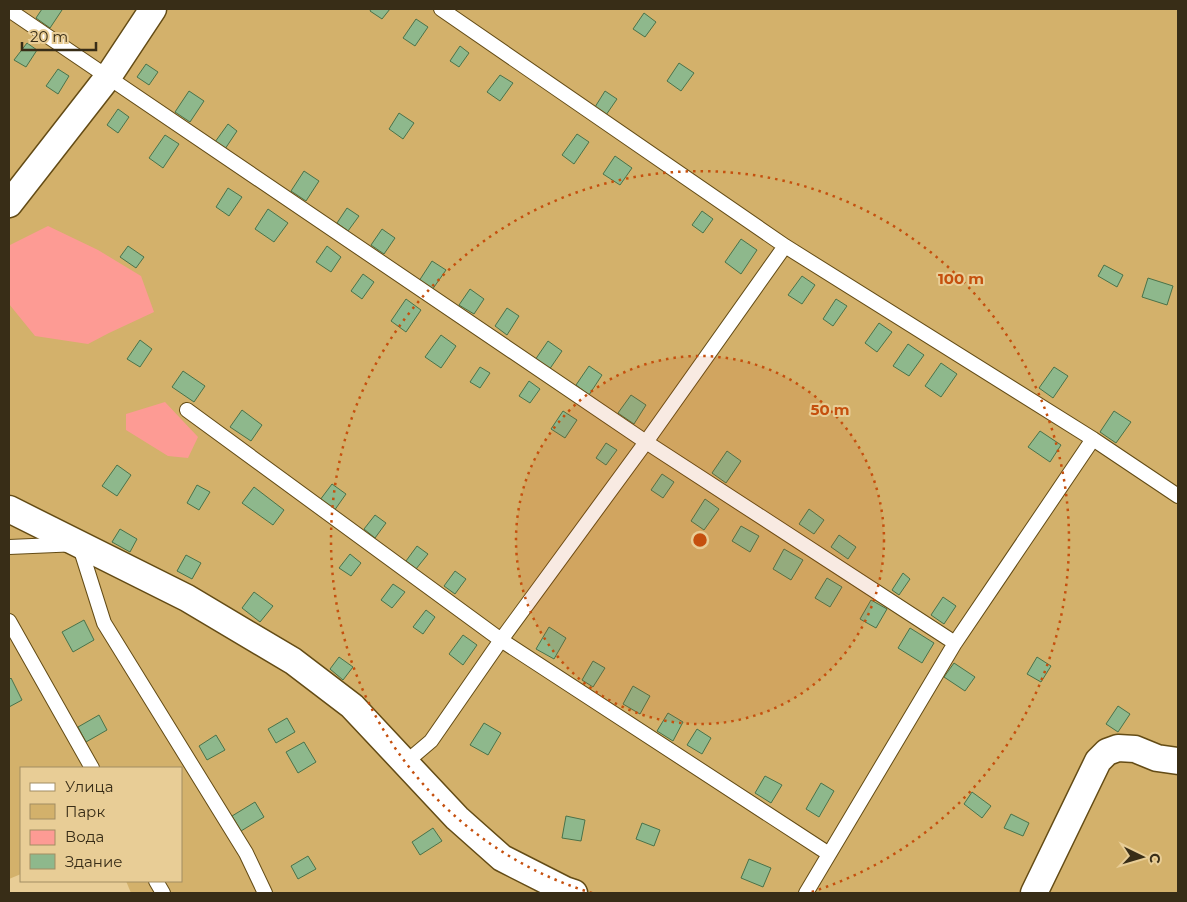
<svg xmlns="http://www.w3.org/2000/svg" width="1187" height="902" viewBox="0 0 1187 902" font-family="Montserrat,sans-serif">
	<rect width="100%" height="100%" fill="#e8cd96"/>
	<path fill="#d3b16b" d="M 9,9 L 1178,9 L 1178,893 L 131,893 L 126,881 L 181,881 L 181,768 L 21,768 L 21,874 L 9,879 Z"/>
	<path fill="#fd9b94" d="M 48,226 L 98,250 L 141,276 L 154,312 L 109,333 L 88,344 L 35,336 L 9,304 L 10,245 Z
		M 165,402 L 198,437 L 188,458 L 168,456 L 126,430 L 126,414 Z"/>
	<path fill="#8eb88c" stroke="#4a7249" d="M 42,9 L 60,9 L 62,10 L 50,28 L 36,18 Z
		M 371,9 L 390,9 L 382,19 L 370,11 Z
		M 644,13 L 656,22 L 645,37 L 633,29 Z
		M 416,19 L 428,27 L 415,46 L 403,38 Z
		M 27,43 L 37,50 L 26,67 L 14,60 Z
		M 460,46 L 469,53 L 459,67 L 450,61 Z
		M 679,63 L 694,73 L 681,91 L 667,81 Z
		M 146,64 L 158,72 L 149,85 L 137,77 Z
		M 58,69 L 69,76 L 58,94 L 46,86 Z
		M 500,75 L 513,83 L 500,101 L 487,92 Z
		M 189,91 L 204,101 L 190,122 L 175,112 Z
		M 605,91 L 617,99 L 606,115 L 595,107 Z
		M 118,109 L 129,117 L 118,133 L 107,125 Z
		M 399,113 L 414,123 L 403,139 L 389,129 Z
		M 228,124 L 237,131 L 225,149 L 215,142 Z
		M 577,134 L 589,142 L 574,164 L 562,155 Z
		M 165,135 L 179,144 L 163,168 L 149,158 Z
		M 615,156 L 632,168 L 620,185 L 603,174 Z
		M 304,171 L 319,181 L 306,201 L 291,191 Z
		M 228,188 L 242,197 L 229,216 L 216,207 Z
		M 347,208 L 359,216 L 348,231 L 337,223 Z
		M 268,209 L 288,223 L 274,242 L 255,229 Z
		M 702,211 L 713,219 L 703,233 L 692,225 Z
		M 382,229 L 395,238 L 384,254 L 371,245 Z
		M 741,239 L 757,250 L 741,274 L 725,262 Z
		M 128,246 L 144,257 L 136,268 L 120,257 Z
		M 327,246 L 341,257 L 331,272 L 316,262 Z
		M 432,261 L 446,270 L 432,290 L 419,281 Z
		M 1104,265 L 1123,275 L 1117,287 L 1098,276 Z
		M 363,274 L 374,282 L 362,299 L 351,291 Z
		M 802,276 L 815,285 L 802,304 L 788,295 Z
		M 1148,278 L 1173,286 L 1167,305 L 1142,297 Z
		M 470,289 L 484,299 L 474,314 L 459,305 Z
		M 406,299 L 421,310 L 406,332 L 391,321 Z
		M 836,299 L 847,306 L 833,326 L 823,319 Z
		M 507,308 L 519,316 L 507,335 L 495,326 Z
		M 879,323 L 892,332 L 877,352 L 865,343 Z
		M 441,335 L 456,346 L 441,368 L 425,357 Z
		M 140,340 L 152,349 L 140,367 L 127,359 Z
		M 548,341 L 562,351 L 549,370 L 535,360 Z
		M 908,344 L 924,355 L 909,376 L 893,366 Z
		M 941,363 L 957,374 L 941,397 L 925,386 Z
		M 589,366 L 602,375 L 589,395 L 576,385 Z
		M 480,367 L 490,373 L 480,388 L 470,382 Z
		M 1054,367 L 1068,376 L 1053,398 L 1039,388 Z
		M 183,371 L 205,386 L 194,402 L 172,387 Z
		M 529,381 L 540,389 L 530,403 L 519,396 Z
		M 631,395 L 646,405 L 634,424 L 618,413 Z
		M 242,410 L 262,425 L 251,441 L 230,427 Z
		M 563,411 L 577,420 L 565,438 L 551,429 Z
		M 1114,411 L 1131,422 L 1116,443 L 1100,432 Z
		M 1040,431 L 1061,445 L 1050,462 L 1028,447 Z
		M 606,443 L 617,450 L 606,465 L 596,458 Z
		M 727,451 L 741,461 L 726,483 L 712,473 Z
		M 117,465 L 131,475 L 117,496 L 102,486 Z
		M 662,474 L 674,482 L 663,498 L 651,490 Z
		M 332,484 L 346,494 L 334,511 L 320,500 Z
		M 197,485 L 210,492 L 199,510 L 187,503 Z
		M 254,487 L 284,510 L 273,525 L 242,503 Z
		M 705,499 L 719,509 L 704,530 L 691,521 Z
		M 809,509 L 824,520 L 814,534 L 799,524 Z
		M 375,515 L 386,523 L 375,538 L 364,529 Z
		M 741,526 L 759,536 L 750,552 L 732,541 Z
		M 120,529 L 137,539 L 130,552 L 112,542 Z
		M 839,535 L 856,547 L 848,559 L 831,547 Z
		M 417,546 L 428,554 L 416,569 L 406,561 Z
		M 784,549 L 803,560 L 791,580 L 773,569 Z
		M 350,554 L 361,563 L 351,576 L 339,568 Z
		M 186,555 L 201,563 L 192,579 L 177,571 Z
		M 455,571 L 466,579 L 455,594 L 444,586 Z
		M 903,573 L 910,579 L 899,595 L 892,590 Z
		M 827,578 L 842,587 L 830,607 L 815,598 Z
		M 393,584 L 405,592 L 392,608 L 381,600 Z
		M 254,592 L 273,606 L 260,622 L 242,608 Z
		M 943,597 L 956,606 L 944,624 L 931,615 Z
		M 871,600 L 887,609 L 876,628 L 860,619 Z
		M 426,610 L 435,617 L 423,634 L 413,627 Z
		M 84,620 L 94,640 L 73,652 L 62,632 Z
		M 549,627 L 566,638 L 554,659 L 536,649 Z
		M 910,628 L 934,643 L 922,663 L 898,648 Z
		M 463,635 L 477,645 L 463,665 L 449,654 Z
		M 339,657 L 353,667 L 343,680 L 330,669 Z
		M 1037,657 L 1051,666 L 1041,682 L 1027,674 Z
		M 593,661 L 605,668 L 593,687 L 582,680 Z
		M 954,663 L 975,677 L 965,691 L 944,677 Z
		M 11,678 L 22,700 L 9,707 L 9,680 Z
		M 633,686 L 650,696 L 640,714 L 623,704 Z
		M 1118,706 L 1130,714 L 1118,732 L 1106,724 Z
		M 668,713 L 683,722 L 673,741 L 657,731 Z
		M 99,715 L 107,730 L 86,742 L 78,727 Z
		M 287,718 L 295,732 L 276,743 L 268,729 Z
		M 484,723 L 501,733 L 488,755 L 470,745 Z
		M 697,729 L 711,738 L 702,754 L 687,745 Z
		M 216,735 L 225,750 L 207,760 L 199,746 Z
		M 304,742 L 316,762 L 298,773 L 286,752 Z
		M 765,776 L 782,785 L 771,803 L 755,793 Z
		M 821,783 L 834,791 L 819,817 L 806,809 Z
		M 972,792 L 991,806 L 982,818 L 964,804 Z
		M 255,802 L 264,817 L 241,831 L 232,816 Z
		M 1011,814 L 1029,823 L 1023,836 L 1004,828 Z
		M 566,816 L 585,820 L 581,841 L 562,838 Z
		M 642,823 L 660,830 L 654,846 L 636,839 Z
		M 433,828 L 442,841 L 420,855 L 412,842 Z
		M 308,856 L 316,869 L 298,879 L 291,866 Z
		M 749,859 L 771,868 L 763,887 L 741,878 Z"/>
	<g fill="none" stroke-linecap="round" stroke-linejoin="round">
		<defs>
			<path id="lane" d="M 441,9 L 785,246 L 1093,439
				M 9,10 L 646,442 L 955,643
				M 187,410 L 501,640 L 829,854
				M 9,547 L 79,544 L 104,623 L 246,853 L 265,893
				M 9,621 L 92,768
				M 405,763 L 431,741 L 501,640 L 646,442 L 785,246
				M 156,881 L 163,893
				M 806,893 L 955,643 L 1093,439 L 1178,496"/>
			<path id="street" d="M 9,204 L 108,77 L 153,9
				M 9,509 L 187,598 L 293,661 L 352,706 L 457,818 L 502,858 L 565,890 L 574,893
				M 1034,893 L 1098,761 L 1107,752 L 1118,748 L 1135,749 L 1157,758 L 1178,761"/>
		</defs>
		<use href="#lane" stroke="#634b15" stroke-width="16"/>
		<use href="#street" stroke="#634b15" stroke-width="29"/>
		<use href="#lane" stroke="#fff" stroke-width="14"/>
		<use href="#street" stroke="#fff" stroke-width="26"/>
	</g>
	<circle cx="700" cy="540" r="184" fill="#c5500e" fill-opacity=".12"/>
	<g fill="none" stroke="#c5500e" stroke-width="2.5" stroke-dasharray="2.5 5">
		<circle cx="700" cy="540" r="184"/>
		<path d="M592 893A369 369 0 1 1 808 893"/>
	</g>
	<circle cx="700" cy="540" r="8" fill="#c5500e" stroke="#e8cd96" stroke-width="2.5"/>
	<g font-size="15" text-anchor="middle" font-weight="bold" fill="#c5500e" stroke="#e8cd96" stroke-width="4" stroke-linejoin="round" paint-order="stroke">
		<text x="961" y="284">100 m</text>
		<text x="830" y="415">50 m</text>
	</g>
	<rect width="1187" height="902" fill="none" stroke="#382d17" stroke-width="20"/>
	<rect x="20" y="767" width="162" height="115" fill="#e8cd96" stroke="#a28d63"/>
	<rect x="30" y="783" width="25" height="8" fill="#ffffff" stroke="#a28d63"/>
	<text x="65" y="792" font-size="15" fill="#382d17">Улица</text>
	<rect x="30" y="804" width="25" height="15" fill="#d3b16b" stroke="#a28d63"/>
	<text x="65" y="817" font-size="15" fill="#382d17">Парк</text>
	<rect x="30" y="830" width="25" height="15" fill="#fd9b94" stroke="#a28d63"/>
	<text x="65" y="842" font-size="15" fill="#382d17">Вода</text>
	<rect x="30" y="854" width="25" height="15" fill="#8eb88c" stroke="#a28d63"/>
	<text x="65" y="867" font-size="15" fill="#382d17">Здание</text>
	<g transform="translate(1142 857) rotate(95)" stroke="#e8cd96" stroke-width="4" paint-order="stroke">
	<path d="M0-4L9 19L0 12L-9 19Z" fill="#382d17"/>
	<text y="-8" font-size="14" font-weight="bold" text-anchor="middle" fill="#382d17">С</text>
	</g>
	<path d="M22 42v8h74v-8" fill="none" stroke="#382d17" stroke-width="2.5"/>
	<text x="30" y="42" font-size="15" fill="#382d17" stroke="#e8cd96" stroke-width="4" paint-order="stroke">20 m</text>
</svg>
